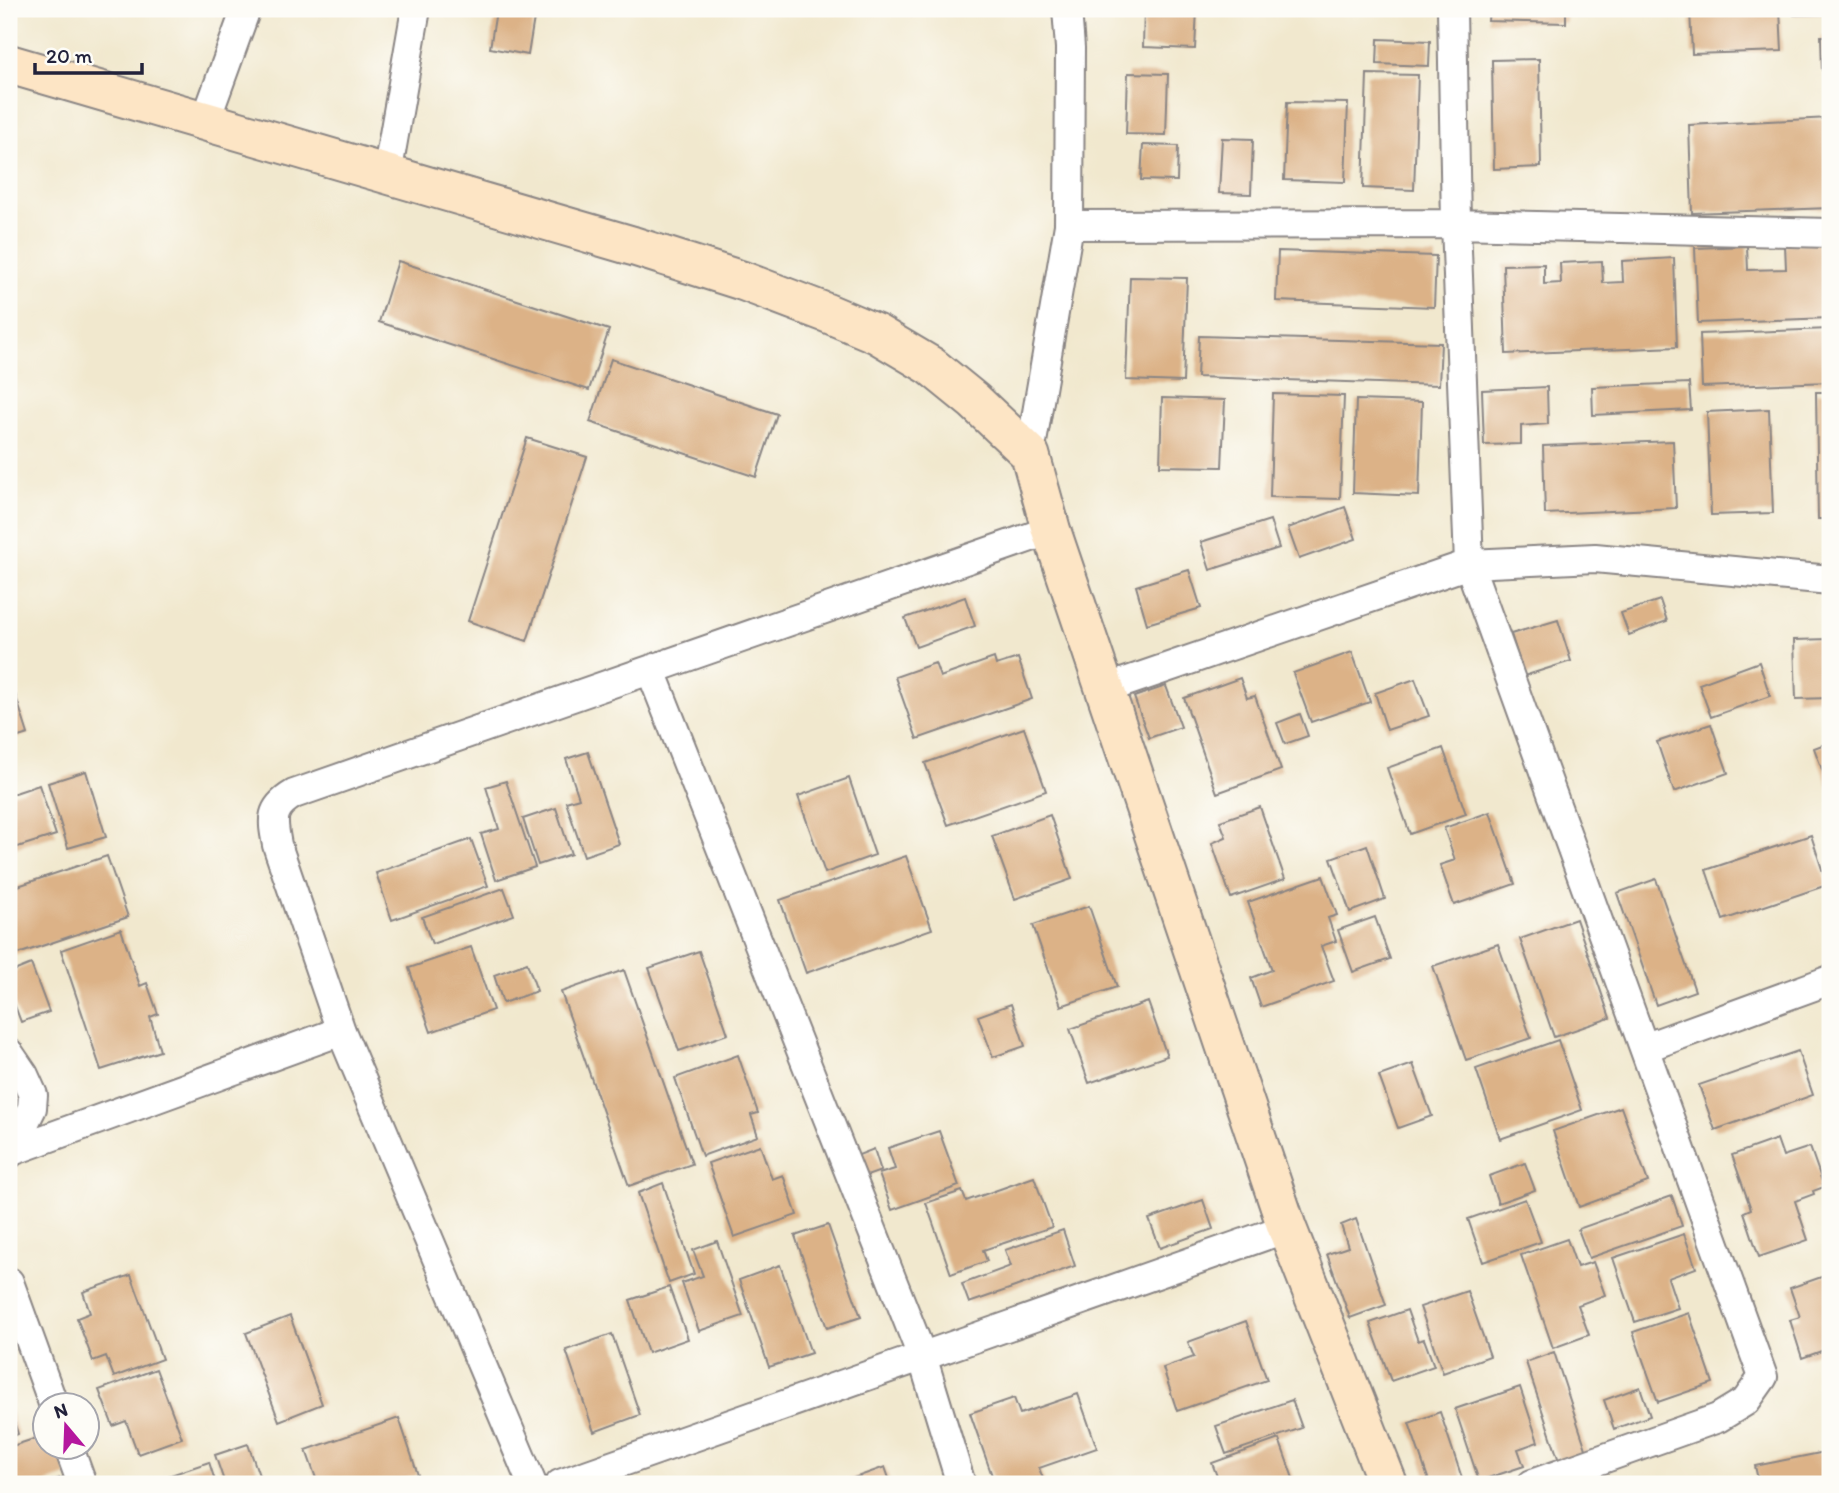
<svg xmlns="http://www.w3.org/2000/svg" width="1839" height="1493" viewBox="0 0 1839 1493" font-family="Itim,sans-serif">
	<rect width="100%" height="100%" fill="#fdfcf7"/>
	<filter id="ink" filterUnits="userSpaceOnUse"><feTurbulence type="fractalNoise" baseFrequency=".0143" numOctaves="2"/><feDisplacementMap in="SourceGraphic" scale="14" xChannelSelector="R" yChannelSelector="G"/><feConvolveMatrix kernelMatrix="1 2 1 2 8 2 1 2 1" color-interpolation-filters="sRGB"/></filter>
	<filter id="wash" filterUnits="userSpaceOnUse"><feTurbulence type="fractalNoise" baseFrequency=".00686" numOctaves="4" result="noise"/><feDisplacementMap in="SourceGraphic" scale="28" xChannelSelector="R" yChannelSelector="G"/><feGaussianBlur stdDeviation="1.57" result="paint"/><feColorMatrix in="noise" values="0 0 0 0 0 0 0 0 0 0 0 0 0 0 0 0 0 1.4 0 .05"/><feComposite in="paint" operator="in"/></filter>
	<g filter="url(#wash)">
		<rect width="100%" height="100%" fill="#f1e8ce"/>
		<g id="blocks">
			<path fill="#dcb287" d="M 1144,9 L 1197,9 L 1195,49 L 1143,47 Z
				M 1489,9 L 1566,9 L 1566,23 L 1488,21 Z
				M 1690,9 L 1780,9 L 1782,51 L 1692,54 Z
				M 1794,9 L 1830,9 L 1830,14 L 1794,15 Z
				M 496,11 L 534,18 L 528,55 L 490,48 Z
				M 1821,36 L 1830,36 L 1830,70 L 1822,70 Z
				M 1378,39 L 1430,41 L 1429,66 L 1377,64 Z
				M 1539,59 L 1541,167 L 1494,169 L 1492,60 Z
				M 1128,73 L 1168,74 L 1166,135 L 1126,134 Z
				M 1367,74 L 1418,75 L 1414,190 L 1363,188 Z
				M 1287,102 L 1348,103 L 1345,182 L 1284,180 Z
				M 1830,118 L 1830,208 L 1692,213 L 1689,125 Z
				M 1222,138 L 1253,139 L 1251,194 L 1219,193 Z
				M 1143,145 L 1178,146 L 1177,181 L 1141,180 Z
				M 1830,242 L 1830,318 L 1698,323 L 1695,248 L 1747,246 L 1748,270 L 1786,269 L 1785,244 Z
				M 1278,251 L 1436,256 L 1434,307 L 1276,301 Z
				M 1674,258 L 1677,347 L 1506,354 L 1503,265 L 1544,264 L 1544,284 L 1561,283 L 1560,263 L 1602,261 L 1603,283 L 1623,282 L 1622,261 Z
				M 398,261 L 609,330 L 589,390 L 379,322 Z
				M 1130,277 L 1187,278 L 1183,382 L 1126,380 Z
				M 1830,329 L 1830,382 L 1702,387 L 1700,334 Z
				M 1199,336 L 1441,343 L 1439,385 L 1197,377 Z
				M 611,359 L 777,414 L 756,477 L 590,422 Z
				M 1689,383 L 1691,410 L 1593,415 L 1592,387 Z
				M 1547,387 L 1548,424 L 1521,426 L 1521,444 L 1484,445 L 1482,390 Z
				M 1816,392 L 1830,392 L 1830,519 L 1818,519 Z
				M 1273,394 L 1344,396 L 1340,499 L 1270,497 Z
				M 1162,398 L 1225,400 L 1222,467 L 1160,466 Z
				M 1356,400 L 1422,402 L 1419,496 L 1353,493 Z
				M 1769,409 L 1773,513 L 1711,515 L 1707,412 Z
				M 527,438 L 587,457 L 527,641 L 468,621 Z
				M 1673,441 L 1676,508 L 1545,514 L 1543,446 Z
				M 1345,507 L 1356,539 L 1299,559 L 1288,528 Z
				M 1270,520 L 1279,548 L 1210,570 L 1201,542 Z
				M 1189,570 L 1201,608 L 1147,624 L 1136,586 Z
				M 965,597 L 975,626 L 916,647 L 905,618 Z
				M 1660,600 L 1667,621 L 1629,635 L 1621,613 Z
				M 1558,620 L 1571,661 L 1524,676 L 1511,634 Z
				M 1830,639 L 1830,698 L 1796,699 L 1794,640 Z
				M 1352,652 L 1370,702 L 1311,722 L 1293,673 Z
				M 994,658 L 996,665 L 1018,658 L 1032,699 L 917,739 L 895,677 L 935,663 L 940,677 Z
				M 1759,662 L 1770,696 L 1711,717 L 1699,684 Z
				M 9,675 L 28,734 L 9,740 Z
				M 1240,678 L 1247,698 L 1255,696 L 1281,770 L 1217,793 L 1184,698 Z
				M 1415,679 L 1429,716 L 1387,730 L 1375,693 Z
				M 1166,686 L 1181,727 L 1149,738 L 1134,697 Z
				M 1300,714 L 1308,736 L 1285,744 L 1277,723 Z
				M 1711,724 L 1728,773 L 1674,792 L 1657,742 Z
				M 1024,728 L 1046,791 L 948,825 L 925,763 Z
				M 1830,742 L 1830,791 L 1814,748 Z
				M 1443,748 L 1466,814 L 1410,834 L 1387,768 Z
				M 588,752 L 619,844 L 584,856 L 566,802 L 579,798 L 566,759 Z
				M 86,771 L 106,837 L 68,848 L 48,783 Z
				M 849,778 L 875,855 L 825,873 L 798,796 Z
				M 506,781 L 535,867 L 496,880 L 481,834 L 499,829 L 486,787 Z
				M 39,785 L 56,835 L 11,849 L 9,845 L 9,795 Z
				M 1260,807 L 1285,879 L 1231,898 L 1212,843 L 1226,837 L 1220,821 Z
				M 556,808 L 571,854 L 538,865 L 523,819 Z
				M 1490,812 L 1515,884 L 1454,905 L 1440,865 L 1455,860 L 1444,828 Z
				M 1050,815 L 1072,879 L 1015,899 L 992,836 Z
				M 1811,835 L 1827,885 L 1723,920 L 1706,870 Z
				M 471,839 L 488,886 L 392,920 L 376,873 Z
				M 1367,845 L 1385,899 L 1350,912 L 1331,858 Z
				M 107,856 L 128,917 L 9,957 L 9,889 Z
				M 906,856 L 932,929 L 806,973 L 780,900 Z
				M 1323,876 L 1337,915 L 1328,918 L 1336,941 L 1321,946 L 1334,981 L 1261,1007 L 1251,978 L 1272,970 L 1248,902 Z
				M 1656,879 L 1695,991 L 1656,1005 L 1617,893 Z
				M 504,888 L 514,915 L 432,944 L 422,917 Z
				M 1089,906 L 1117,987 L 1061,1006 L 1033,925 Z
				M 1375,917 L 1390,959 L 1353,972 L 1338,930 Z
				M 1576,919 L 1610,1018 L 1554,1037 L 1520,939 Z
				M 121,929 L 140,986 L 147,983 L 158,1014 L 150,1017 L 160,1051 L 101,1070 L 61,950 Z
				M 1498,944 L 1531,1038 L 1466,1060 L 1433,966 Z
				M 471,947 L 493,1010 L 431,1032 L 409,968 Z
				M 699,951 L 728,1034 L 679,1051 L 649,968 Z
				M 527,963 L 537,991 L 503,1003 L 494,975 Z
				M 31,964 L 49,1012 L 21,1022 L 9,990 L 9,973 Z
				M 624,970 L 692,1164 L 629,1186 L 561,992 Z
				M 1148,1002 L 1167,1056 L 1089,1083 L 1070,1029 Z
				M 1011,1004 L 1025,1046 L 993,1057 L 978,1016 Z
				M 1558,1040 L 1582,1110 L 1500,1139 L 1476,1069 Z
				M 1798,1051 L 1813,1095 L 1715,1130 L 1699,1085 Z
				M 738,1055 L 758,1113 L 751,1115 L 758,1136 L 702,1156 L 675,1078 Z
				M 1413,1064 L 1432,1116 L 1398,1128 L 1379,1076 Z
				M 1621,1107 L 1648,1182 L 1579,1207 L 1553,1131 Z
				M 939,1131 L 959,1186 L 892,1210 L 879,1174 L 895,1169 L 888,1148 Z
				M 1777,1139 L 1783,1156 L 1810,1147 L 1824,1187 L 1813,1191 L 1814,1194 L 1795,1201 L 1808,1240 L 1759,1257 L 1744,1212 L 1751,1209 L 1732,1155 Z
				M 760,1145 L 772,1179 L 783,1175 L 797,1215 L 734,1237 L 708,1163 Z
				M 874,1149 L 881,1171 L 864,1177 L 856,1156 Z
				M 1525,1163 L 1535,1190 L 1498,1203 L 1489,1176 Z
				M 1034,1177 L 1052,1227 L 983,1250 L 987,1261 L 951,1274 L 926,1203 L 962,1191 L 966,1201 Z
				M 663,1183 L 694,1274 L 669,1283 L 638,1193 Z
				M 1672,1196 L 1682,1226 L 1589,1258 L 1578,1229 Z
				M 1525,1199 L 1541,1242 L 1483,1262 L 1468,1219 Z
				M 1203,1200 L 1213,1229 L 1160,1248 L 1149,1219 Z
				M 1356,1219 L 1386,1305 L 1350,1318 L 1327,1254 L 1348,1247 L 1341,1225 Z
				M 828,1225 L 861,1317 L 827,1328 L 795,1236 Z
				M 1063,1230 L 1075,1266 L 969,1303 L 962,1284 L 1011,1266 L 1005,1250 Z
				M 1684,1234 L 1696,1268 L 1668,1278 L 1678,1308 L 1635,1322 L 1613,1258 Z
				M 1567,1239 L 1577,1267 L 1593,1262 L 1605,1295 L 1578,1305 L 1589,1335 L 1553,1348 L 1521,1255 Z
				M 717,1241 L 743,1316 L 699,1331 L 682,1283 L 703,1276 L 693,1250 Z
				M 780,1265 L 811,1353 L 769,1367 L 739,1280 Z
				M 1830,1274 L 1830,1348 L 1802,1358 L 1790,1320 L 1800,1317 L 1790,1288 Z
				M 131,1275 L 162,1359 L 114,1377 L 106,1356 L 93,1361 L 77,1318 L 90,1313 L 83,1292 Z
				M 669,1287 L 688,1339 L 648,1353 L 630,1300 Z
				M 1467,1291 L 1490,1356 L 1443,1373 L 1420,1307 Z
				M 1407,1310 L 1418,1341 L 1424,1339 L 1434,1366 L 1391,1381 L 1370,1323 Z
				M 1689,1313 L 1713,1383 L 1658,1402 L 1633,1332 Z
				M 290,1316 L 322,1404 L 279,1421 L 246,1333 Z
				M 1246,1321 L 1267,1380 L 1177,1411 L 1163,1368 L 1194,1357 L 1188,1342 Z
				M 612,1334 L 640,1415 L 594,1432 L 566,1350 Z
				M 1554,1352 L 1587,1452 L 1559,1461 L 1526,1362 Z
				M 156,1369 L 182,1438 L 138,1454 L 126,1421 L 113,1426 L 99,1390 Z
				M 1520,1387 L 1538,1442 L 1518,1449 L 1524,1466 L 1479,1481 L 1455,1409 Z
				M 1640,1387 L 1650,1416 L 1614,1429 L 1604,1400 Z
				M 1078,1394 L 1097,1448 L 1039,1468 L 1045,1484 L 995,1484 L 970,1413 L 1014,1398 L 1020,1414 Z
				M 1292,1400 L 1302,1428 L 1226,1454 L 1216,1426 Z
				M 9,1406 L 18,1434 L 9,1438 Z
				M 1440,1412 L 1464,1484 L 1430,1484 L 1409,1423 Z
				M 399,1418 L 418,1475 L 390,1484 L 318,1484 L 306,1450 Z
				M 46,1435 L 46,1448 L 58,1448 L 67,1476 L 42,1484 L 9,1484 L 9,1447 Z
				M 1279,1439 L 1295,1484 L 1220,1484 L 1212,1463 Z
				M 248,1444 L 262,1484 L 225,1484 L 215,1455 Z
				M 1830,1451 L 1830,1484 L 1759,1484 L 1755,1466 Z
				M 209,1462 L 216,1484 L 151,1484 L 150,1482 Z
				M 885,1467 L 891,1484 L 837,1484 Z"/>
		</g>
	</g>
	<g filter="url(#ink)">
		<use href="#blocks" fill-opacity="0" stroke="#8a8584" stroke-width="2"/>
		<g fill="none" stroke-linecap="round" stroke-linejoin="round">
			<defs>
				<path id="street" d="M 1452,9 L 1456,224 L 1469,564 L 1763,1377 L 1746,1401 L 1718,1418 L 1532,1484
					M 205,122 L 246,9
					M 387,175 L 416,9
					M 1069,225 L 1456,224 L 1830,233
					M 1030,454 L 1069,225 L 1070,48 L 1067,9
					M 651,671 L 922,1356 L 961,1484
					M 1105,689 L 1469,564 L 1595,558 L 1830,580
					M 1644,1048 L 1830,980
					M 9,1053 L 24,1075 L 33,1095 L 32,1108 L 9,1154
					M 12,1151 L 341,1031
					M 9,1282 L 54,1406
					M 69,1448 L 82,1484
					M 532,1484 L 341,1031 L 277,845 C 272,819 270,808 294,794 L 1051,530
					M 560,1484 L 1287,1228"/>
				<path id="secondary" d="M 9,64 L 633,246 L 743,281 L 827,313 L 877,334 L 931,366 L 974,401 L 1030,454 L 1051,530 L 1287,1228 L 1388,1484"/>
			</defs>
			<use href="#street" stroke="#8a8584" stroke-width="32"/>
			<use href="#secondary" stroke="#8a8584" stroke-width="42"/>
			<use href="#street" stroke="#fff" stroke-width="28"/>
			<use href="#secondary" stroke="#fde5c5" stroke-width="38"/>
		</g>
	</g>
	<rect width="1839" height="1493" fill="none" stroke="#fdfcf7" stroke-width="35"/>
	<g transform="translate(66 1426) rotate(341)"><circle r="33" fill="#fdfcf7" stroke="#a5a5ac" stroke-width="2"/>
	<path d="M0-5L12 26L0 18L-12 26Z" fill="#b5179e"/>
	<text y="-10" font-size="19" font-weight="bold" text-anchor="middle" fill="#22223b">N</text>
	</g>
	<path d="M35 63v10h107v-10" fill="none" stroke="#22223b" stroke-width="3.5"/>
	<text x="46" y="63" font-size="21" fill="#22223b" stroke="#fdfcf7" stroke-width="5" paint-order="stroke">20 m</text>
</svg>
